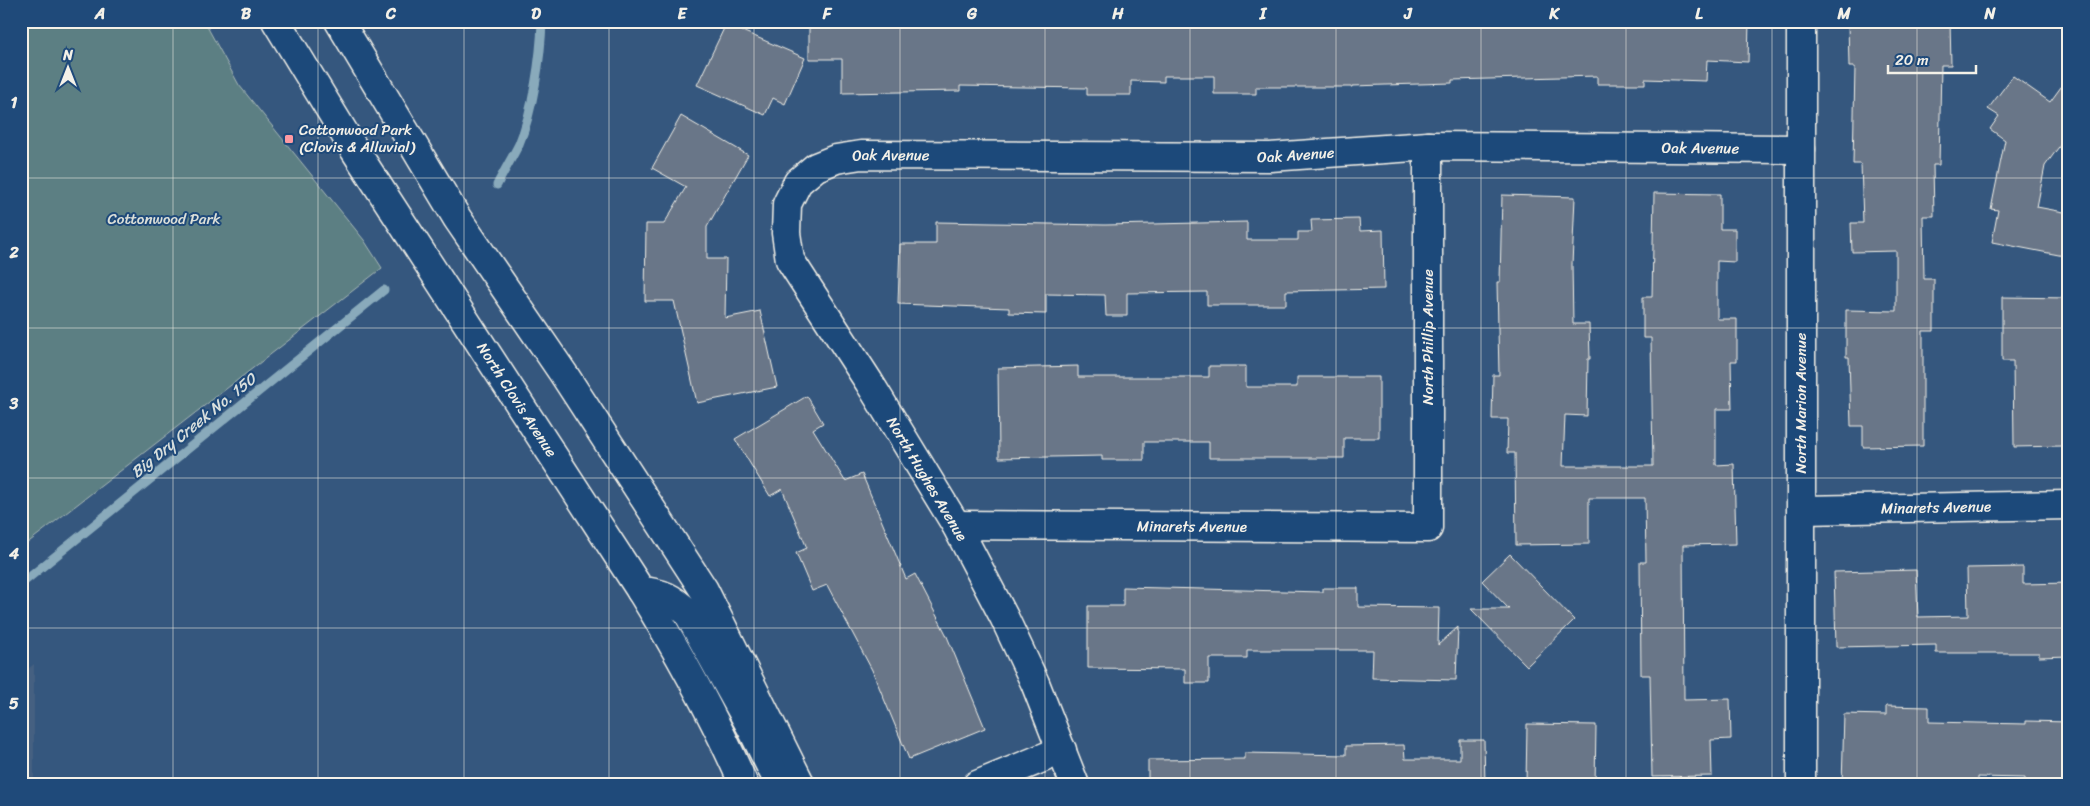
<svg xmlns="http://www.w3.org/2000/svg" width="2090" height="806" viewBox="0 0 2090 806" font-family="Sriracha,sans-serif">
	<rect width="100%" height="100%" fill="#35577e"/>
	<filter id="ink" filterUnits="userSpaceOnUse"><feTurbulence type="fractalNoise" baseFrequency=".02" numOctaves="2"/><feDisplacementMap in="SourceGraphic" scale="10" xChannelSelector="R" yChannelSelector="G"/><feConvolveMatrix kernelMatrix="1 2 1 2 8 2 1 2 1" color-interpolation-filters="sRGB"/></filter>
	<g filter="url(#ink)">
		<path fill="#456081" d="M 34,664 L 34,785 L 21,785 L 21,675 Z"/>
		<path fill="#5c7f83" stroke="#a8b8b6" d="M 21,21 L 204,21 L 239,85 L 364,240 L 382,268 L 21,548 Z"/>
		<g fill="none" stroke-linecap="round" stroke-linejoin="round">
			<path stroke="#89aabb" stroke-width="9" d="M 497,185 C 504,171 512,158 519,144 C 533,111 541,57 542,21
				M 21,584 L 384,290"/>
		</g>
		<path fill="#697688" stroke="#f4f1e8" d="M 809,21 L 1749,21 L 1748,62 L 1707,60 L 1706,81 L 1645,79 L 1645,84 L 1597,84 L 1597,76 L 1452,80 L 1452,83 L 1352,86 L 1352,87 L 1256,87 L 1256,94 L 1214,94 L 1214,76 L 1164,76 L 1164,82 L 1131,81 L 1131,95 L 1087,95 L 1087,88 L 960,86 L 960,91 L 842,93 L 842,59 L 809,59 Z
			M 1866,21 L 1950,21 L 1951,65 L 1941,65 L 1939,165 L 1933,165 L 1934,216 L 1923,216 L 1924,279 L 1934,279 L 1934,331 L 1923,331 L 1923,446 L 1863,447 L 1863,426 L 1851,426 L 1849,357 L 1846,357 L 1846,310 L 1896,311 L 1896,251 L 1852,252 L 1851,223 L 1863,223 L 1861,164 L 1853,164 L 1855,67 L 1849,67 L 1848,22 Z
			M 726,24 L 805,58 L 785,104 L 773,98 L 765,115 L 697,85 Z
			M 2013,76 L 2050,102 L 2069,76 L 2069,133 L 2045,166 L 2037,207 L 2069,213 L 2069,257 L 1992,242 L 1998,210 L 1991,209 L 2005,140 L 1990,129 L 1999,116 L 1988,109 Z
			M 681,116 L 748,155 L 707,227 L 707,259 L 726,259 L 725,318 L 760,311 L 777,387 L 697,403 L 674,301 L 645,301 L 646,224 L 664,224 L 686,187 L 652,168 Z
			M 1654,193 L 1720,194 L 1720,229 L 1735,229 L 1735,262 L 1717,261 L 1717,319 L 1737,319 L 1737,361 L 1731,361 L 1732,409 L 1716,409 L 1716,465 L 1734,464 L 1736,544 L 1683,545 L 1684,700 L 1730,699 L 1731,739 L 1711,740 L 1712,776 L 1652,777 L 1650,675 L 1641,675 L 1640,562 L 1646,562 L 1645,498 L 1589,498 L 1589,544 L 1516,545 L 1515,453 L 1507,453 L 1508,419 L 1492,419 L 1493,375 L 1499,375 L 1497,282 L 1500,282 L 1502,195 L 1575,197 L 1572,265 L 1573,324 L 1589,324 L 1590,359 L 1588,359 L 1587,416 L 1565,415 L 1563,466 L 1653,466 L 1651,338 L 1643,338 L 1643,297 L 1652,297 Z
			M 1359,219 L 1360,231 L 1383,230 L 1384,289 L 1286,291 L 1286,305 L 1207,305 L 1207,292 L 1127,293 L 1127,316 L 1106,316 L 1105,295 L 1046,294 L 1046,314 L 1009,313 L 1009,308 L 898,304 L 900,244 L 936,244 L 936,222 L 1105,225 L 1247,222 L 1247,240 L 1298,240 L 1298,232 L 1312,232 L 1311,220 Z
			M 2002,297 L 2069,298 L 2069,424 L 2062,424 L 2062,446 L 2014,447 L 2013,361 L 2002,361 Z
			M 1078,366 L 1078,377 L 1209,377 L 1209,366 L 1246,366 L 1246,387 L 1297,387 L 1297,377 L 1379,377 L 1379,438 L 1344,438 L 1344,458 L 1209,458 L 1209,442 L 1144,442 L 1144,460 L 1102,460 L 1102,456 L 999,458 L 998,368 Z
			M 807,396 L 823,423 L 813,429 L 845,481 L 862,474 L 906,579 L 915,574 L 946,634 L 985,728 L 909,759 L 872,670 L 827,585 L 812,591 L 796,553 L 807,548 L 782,489 L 770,496 L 735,439 Z
			M 1510,554 L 1574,620 L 1527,666 L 1471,609 L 1509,609 L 1482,581 Z
			M 2023,567 L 2023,584 L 2069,583 L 2069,656 L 2039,657 L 2039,653 L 1936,653 L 1936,645 L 1836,647 L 1834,572 L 1916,570 L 1918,617 L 1968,616 L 1967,568 Z
			M 1123,587 L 1323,592 L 1323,588 L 1358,588 L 1358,607 L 1439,608 L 1438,645 L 1458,627 L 1456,680 L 1372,678 L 1373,650 L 1247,650 L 1247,658 L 1209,658 L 1209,683 L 1185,683 L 1185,669 L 1088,668 L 1088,606 L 1123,606 Z
			M 1886,706 L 1929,707 L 1929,722 L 2026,724 L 2026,721 L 2069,722 L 2069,785 L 2025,785 L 2025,778 L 1978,777 L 1978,785 L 1842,785 L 1844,714 L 1886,715 Z
			M 1527,724 L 1596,725 L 1595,785 L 1526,785 Z
			M 1460,740 L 1484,740 L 1485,785 L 1148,785 L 1148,760 L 1245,759 L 1245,753 L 1346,755 L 1346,746 L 1404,745 L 1405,759 L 1460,759 Z"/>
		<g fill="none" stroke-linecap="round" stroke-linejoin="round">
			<defs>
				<g id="street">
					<path id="s1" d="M 1802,510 L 2069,505"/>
					<path id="s2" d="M 956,525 L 1428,528 L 1428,146"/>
					<path d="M 977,785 L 1062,750"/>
					<path id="s3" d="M 1075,785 L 1035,683 L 1004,617 L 956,525 L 869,382 L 790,260 L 786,233 L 787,204 L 798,182 L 816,167 L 836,159 L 861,155 L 1270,157 L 1428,146 L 1801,149"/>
					<path d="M 1801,785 L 1801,21"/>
				</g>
				<g id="secondary">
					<path id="s4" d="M 276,21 L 354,149 L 641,591 C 679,653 715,718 744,785"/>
					<path d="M 339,21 L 457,218 L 563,373 L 704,590 L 801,785"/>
					<path d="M 641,591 C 663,593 672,597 688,613 L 751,727 L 780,785"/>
				</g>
			</defs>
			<use href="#street" stroke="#f4f1e8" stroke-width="31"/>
			<use href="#secondary" stroke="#f4f1e8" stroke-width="31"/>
			<use href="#street" stroke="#1f4a7a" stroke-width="28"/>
			<use href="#secondary" stroke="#1f4a7a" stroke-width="28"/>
		</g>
	</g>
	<path fill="none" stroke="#f4f1e8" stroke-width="1" stroke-opacity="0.55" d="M 173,21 L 173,785M 318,21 L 318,785M 464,21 L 464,785M 609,21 L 609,785M 754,21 L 754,785M 900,21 L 900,785M 1045,21 L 1045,785M 1190,21 L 1190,785M 1336,21 L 1336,785M 1481,21 L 1481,785M 1626,21 L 1626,785M 1772,21 L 1772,785M 1917,21 L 1917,785M 21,178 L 2069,178M 21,328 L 2069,328M 21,478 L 2069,478M 21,628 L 2069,628"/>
	<rect fill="#ff9aa2" stroke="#1f4a7a" stroke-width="2" x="284" y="134" width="10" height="10" rx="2.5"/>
	<g text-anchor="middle" stroke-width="4" stroke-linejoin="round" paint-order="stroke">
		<g font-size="15" fill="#f4f1e8" stroke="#1f4a7a" text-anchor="start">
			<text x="299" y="135">Cottonwood Park<tspan x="299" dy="17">(Clovis &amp; Alluvial)</tspan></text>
		</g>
		<g font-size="15" fill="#f4f1e8" stroke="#1f4a7a">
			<text dy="5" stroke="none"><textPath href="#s3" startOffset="1590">Oak Avenue</textPath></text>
			<text dy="5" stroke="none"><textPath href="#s3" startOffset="1185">Oak Avenue</textPath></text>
			<text dy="5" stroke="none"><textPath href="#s3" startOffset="780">Oak Avenue</textPath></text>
			<text transform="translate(1428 337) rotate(-90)" y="5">North Phillip Avenue</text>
			<text dy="5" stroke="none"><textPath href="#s4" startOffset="449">North Clovis Avenue</textPath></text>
			<text transform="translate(1801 403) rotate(-90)" y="5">North Marion Avenue</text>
			<text transform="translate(927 479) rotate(59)" y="5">North Hughes Avenue</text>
			<text dy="5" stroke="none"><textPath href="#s1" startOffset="134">Minarets Avenue</textPath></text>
			<text dy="5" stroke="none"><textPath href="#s2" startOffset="236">Minarets Avenue</textPath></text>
		</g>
		<g font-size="15" fill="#dde0d9" stroke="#1f4a7a">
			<text x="164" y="224">Cottonwood Park</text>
		</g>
		<g font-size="16" font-style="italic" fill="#d9dfdd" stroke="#1f4a7a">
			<text transform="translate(193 425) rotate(-39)" y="6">Big Dry Creek No. 150</text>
		</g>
	</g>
	<rect width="2090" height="806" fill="none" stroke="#1f4a7a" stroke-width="55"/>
	<g transform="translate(68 68)" stroke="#1f4a7a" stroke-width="4" paint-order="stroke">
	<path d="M0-4L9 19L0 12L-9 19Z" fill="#f4f1e8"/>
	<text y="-8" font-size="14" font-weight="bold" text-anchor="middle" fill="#f4f1e8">N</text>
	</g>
	<path d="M1888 65v8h88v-8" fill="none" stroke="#f4f1e8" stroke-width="2.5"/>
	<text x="1895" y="65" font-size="15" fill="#f4f1e8" stroke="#1f4a7a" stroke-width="4" paint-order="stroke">20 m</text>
	<rect x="28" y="28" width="2034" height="750" fill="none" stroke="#f4f1e8" stroke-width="2"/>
	<g font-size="16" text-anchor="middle" font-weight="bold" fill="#f4f1e8">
		<text x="100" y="19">A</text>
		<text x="246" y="19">B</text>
		<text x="391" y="19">C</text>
		<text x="536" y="19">D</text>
		<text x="682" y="19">E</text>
		<text x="827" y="19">F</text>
		<text x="972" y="19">G</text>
		<text x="1118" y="19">H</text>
		<text x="1263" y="19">I</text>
		<text x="1408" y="19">J</text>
		<text x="1554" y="19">K</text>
		<text x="1699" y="19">L</text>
		<text x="1844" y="19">M</text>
		<text x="1990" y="19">N</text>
		<text x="14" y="108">1</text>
		<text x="14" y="258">2</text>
		<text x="14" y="409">3</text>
		<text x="14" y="559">4</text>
		<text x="14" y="709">5</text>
	</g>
</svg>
